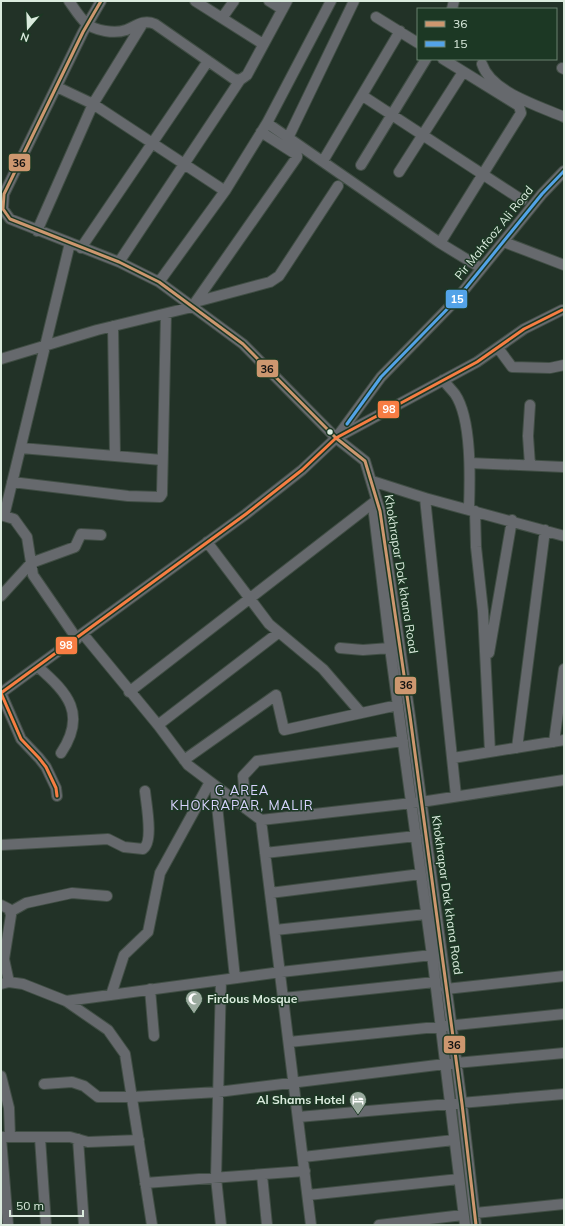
<svg xmlns="http://www.w3.org/2000/svg" width="565" height="1226" viewBox="0 0 565 1226" font-family="Mulish,sans-serif">
	<rect width="100%" height="100%" fill="#223227"/>
	<g fill="none" stroke-linecap="round" stroke-linejoin="round">
		<defs>
			<path id="minor" d="M 69,1 C 74,8 80,18 86,23 C 95,31 115,34 126,30 C 136,26 143,19 155,24 L 234,79 L 240,80 L 247,75 L 287,1
				M 101,1 L 83,32 L 4,194 L 3,209 L 10,219 L 119,262 L 159,282 L 243,344 L 336,438 L 365,461 L 380,511 L 410,716 L 462,1104 L 476,1225
				M 195,1 L 263,44
				M 269,1 L 282,9
				M 452,9 L 454,1
				M 376,17 L 418,43
				M 222,18 L 234,1
				M 482,64 C 491,92 539,106 564,117
				M 562,68 L 564,69
				M 57,87 L 93,104 L 225,191
				M 363,96 L 522,200
				M 267,123 L 440,243 L 481,268
				M 288,138 L 354,1
				M 323,161 L 400,31
				M 361,165 L 426,59
				M 399,172 L 463,72
				M 37,231 L 93,104 L 143,23
				M 504,242 L 564,265
				M 440,243 L 521,113 L 519,106 L 443,59
				M 81,248 L 208,61
				M 119,262 L 240,80
				M 159,282 L 225,191 L 267,123 L 331,1
				M 199,301 L 270,282 L 279,276 L 338,186
				M 113,326 L 115,456
				M 498,348 L 512,367 L 550,368 L 564,365
				M 1,359 L 97,330 L 192,307 L 297,157 L 297,155 L 261,132
				M 443,380 C 447,385 451,389 455,394 C 472,419 470,479 469,509
				M 530,405 L 528,436 L 530,465
				M 337,437 L 381,377 L 456,300 L 542,194 L 564,171
				M 21,448 L 162,460
				M 470,463 L 564,467
				M 372,481 L 425,498 L 564,536
				M 12,482 L 128,496 L 160,497 L 162,494 L 166,314
				M 425,498 L 456,796
				M 475,511 L 476,547 L 483,611 L 490,752
				M 374,514 L 390,648 L 432,955 L 465,1225
				M 1,515 L 14,519 L 27,537 L 33,575 L 77,639
				M 4,516 L 70,243
				M 207,542 L 269,624 L 323,669 L 361,713
				M 1,596 L 31,563 L 75,547 L 81,534 L 101,535
				M 83,634 L 158,725 L 188,765 L 261,820 L 311,1225
				M 340,648 L 363,650 L 390,648
				M 489,653 L 512,520
				M 38,667 C 68,693 87,714 61,753
				M 129,692 L 373,503
				M 158,725 L 278,633
				M 554,742 L 564,669
				M 517,748 L 545,530
				M 453,758 L 564,740
				M 184,760 L 276,695 L 284,730 L 398,705
				M 215,786 L 235,978
				M 57,796 L 56,788 L 46,767 L 39,758 L 21,739 L 1,693 L 246,514 L 302,470 L 336,438 L 477,362 L 524,329 L 562,310
				M 246,809 L 243,776 L 257,761 L 403,741
				M 261,820 L 421,802 L 564,780
				M 1,845 L 108,839 L 124,847 L 143,849 C 154,842 146,803 145,791
				M 265,853 L 416,836
				M 270,893 L 421,874
				M 1,905 L 9,909 L 11,915 L 4,959 L 9,982
				M 10,912 L 26,903 L 72,893 L 107,896
				M 275,930 L 426,914
				M 1,984 L 9,982 L 23,984 L 66,1001 L 108,1030 L 125,1054 L 152,1225
				M 150,989 L 154,1036
				M 446,989 L 564,976
				M 111,995 L 124,955 L 148,932 L 160,873 L 210,782
				M 284,998 L 435,982
				M 66,1001 L 281,972 L 432,955
				M 289,1042 L 564,1014
				M 1,1076 L 9,1108 L 10,1137
				M 44,1084 L 72,1082 L 84,1086 L 98,1097 L 132,1097 L 218,1092 L 445,1064 L 564,1053
				M 298,1117 L 564,1094
				M 1,1137 L 70,1137 L 88,1142 L 139,1140
				M 1,1138 L 8,1225
				M 40,1138 L 46,1225
				M 78,1139 L 84,1225
				M 303,1157 L 454,1140
				M 262,1175 L 267,1225
				M 145,1183 L 305,1171
				M 308,1195 L 459,1179
				M 475,1213 L 564,1204
				M 221,1225 L 216,1178 L 221,980
				M 379,1225 L 463,1215"/>
		</defs>
		<use href="#minor" stroke="#414e45" stroke-width="12"/>
		<use href="#minor" stroke="#66696d" stroke-width="10"/>
		<defs>
			<path id="bus-1" d="M 101,1 L 83,32 L 4,194 L 3,209 L 10,219 L 119,262 L 159,282 L 243,344 L 336,438 L 365,461 L 380,511 L 410,716 L 462,1104 L 476,1225"/>
			<path id="bus-2" d="M 347,424 L 381,377 L 456,300 L 542,194 L 564,171"/>
			<path id="bus-3" d="M 57,796 L 56,788 L 46,767 L 39,758 L 21,739 L 1,693 L 246,514 L 302,470 L 336,438 L 477,362 L 524,329 L 562,310"/>
		</defs>
		<use href="#bus-1" stroke="#1c3824" stroke-width="6"/>
		<use href="#bus-2" stroke="#1c3824" stroke-width="6"/>
		<use href="#bus-3" stroke="#1c3824" stroke-width="6"/>
		<use href="#bus-1" stroke="#cd976f" stroke-width="3"/>
		<use href="#bus-2" stroke="#53a3e8" stroke-width="3"/>
		<use href="#bus-3" stroke="#f77d43" stroke-width="3"/>
	</g>
	<defs>
		<symbol id="mosque-pin" viewBox="-11 -11 22 30"><path d="M0 17L-7.5 6A9.5 9.5 0 1 1 7.5 6Z" fill="#9aaa9e" stroke="#1c3824"/><path d="M3.5-4.9A6 6 0 1 0 3.5 4.9A5 5 0 1 1 3.5-4.9Z" fill="#fff"/></symbol>
		<symbol id="hotel-pin" viewBox="-11 -11 22 30"><path d="M0 17L-7.5 6A9.5 9.5 0 1 1 7.5 6Z" fill="#9aaa9e" stroke="#1c3824"/><path d="M-6-4.5h1.5V1H6V5H4.5V3h-9V5H-6ZM-4 0a1.8 1.8 0 1 1 3.6 0ZM.5 0V-2.5h3Q6-2.5 6 0Z" fill="#fff"/></symbol>
	</defs>
	<g fill-rule="evenodd">
		<use href="#mosque-pin" x="184" y="989" width="20" height="27"/>
		<use href="#hotel-pin" x="348" y="1090" width="20" height="27"/>
	</g>
	<circle fill="#dbebde" stroke="#1c3824" stroke-width="1.5" cx="330" cy="432" r="3.5"/>
	<g text-anchor="middle" stroke-width="3" stroke-linejoin="round" paint-order="stroke">
		<g font-size="12" fill="#dbebde" stroke="#1c3824">
			<text transform="translate(494 233) rotate(-51)" y="4">Pir Mahfooz Ali Road</text>
			<text transform="translate(401 574) rotate(81)" y="4">Khokhrapar Dak khana Road</text>
			<text transform="translate(447 895) rotate(82)" y="4">Khokhrapar Dak khana Road</text>
		</g>
		<g font-size="12" font-weight="bold" fill="#dbebde" stroke="#1c3824" text-anchor="start">
			<text x="207" y="1003">Firdous Mosque</text>
			<text x="345" y="1104" text-anchor="end">Al Shams Hotel</text>
		</g>
		<g font-size="13" letter-spacing="1" fill="#d8d2fd" stroke="#1c3824">
			<text x="242" y="795">G AREA<tspan x="242" dy="15">KHOKRAPAR, MALIR</tspan></text>
		</g>
	</g>
	<g stroke="#1c3824" stroke-width="1.5">
		<rect x="8" y="153" width="23" height="19" rx="4" fill="#cd976f"/>
		<rect x="445" y="289" width="23" height="20" rx="4" fill="#53a3e8"/>
		<rect x="256" y="359" width="23" height="19" rx="4" fill="#cd976f"/>
		<rect x="377" y="400" width="23" height="19" rx="4" fill="#f77d43"/>
		<rect x="55" y="636" width="23" height="19" rx="4" fill="#f77d43"/>
		<rect x="394" y="676" width="23" height="19" rx="4" fill="#cd976f"/>
		<rect x="443" y="1035" width="23" height="19" rx="4" fill="#cd976f"/>
	</g>
	<g font-size="11" text-anchor="middle" font-weight="bold" fill="#fff">
		<text x="457" y="303">15</text>
		<text x="389" y="413">98</text>
		<text x="66" y="649">98</text>
	</g>
	<g font-size="11" text-anchor="middle" font-weight="bold" fill="#111">
		<text x="19" y="167">36</text>
		<text x="267" y="373">36</text>
		<text x="406" y="689">36</text>
		<text x="454" y="1049">36</text>
	</g>
	<rect width="565" height="1226" fill="none" stroke="#dbebde" stroke-width="4"/>
	<rect x="417" y="8" width="140" height="52" fill="#1c3824" stroke="#68806e"/>
	<rect x="425" y="21" width="20" height="6" fill="#cd976f" stroke="#68806e"/>
	<text x="453" y="28" font-size="12" fill="#dbebde">36</text>
	<rect x="425" y="41" width="20" height="6" fill="#53a3e8" stroke="#68806e"/>
	<text x="453" y="48" font-size="12" fill="#dbebde">15</text>
	<g transform="translate(28 28) rotate(199)" stroke="#1c3824" stroke-width="3" paint-order="stroke">
	<path d="M0-3L7 15L0 10L-7 15Z" fill="#dbebde"/>
	<text y="-6" font-size="11" font-weight="bold" text-anchor="middle" fill="#dbebde">N</text>
	</g>
	<path d="M10 1210v6h73v-6" fill="none" stroke="#dbebde" stroke-width="2"/>
	<text x="16" y="1210" font-size="12" fill="#dbebde" stroke="#1c3824" stroke-width="3" paint-order="stroke">50 m</text>
</svg>
